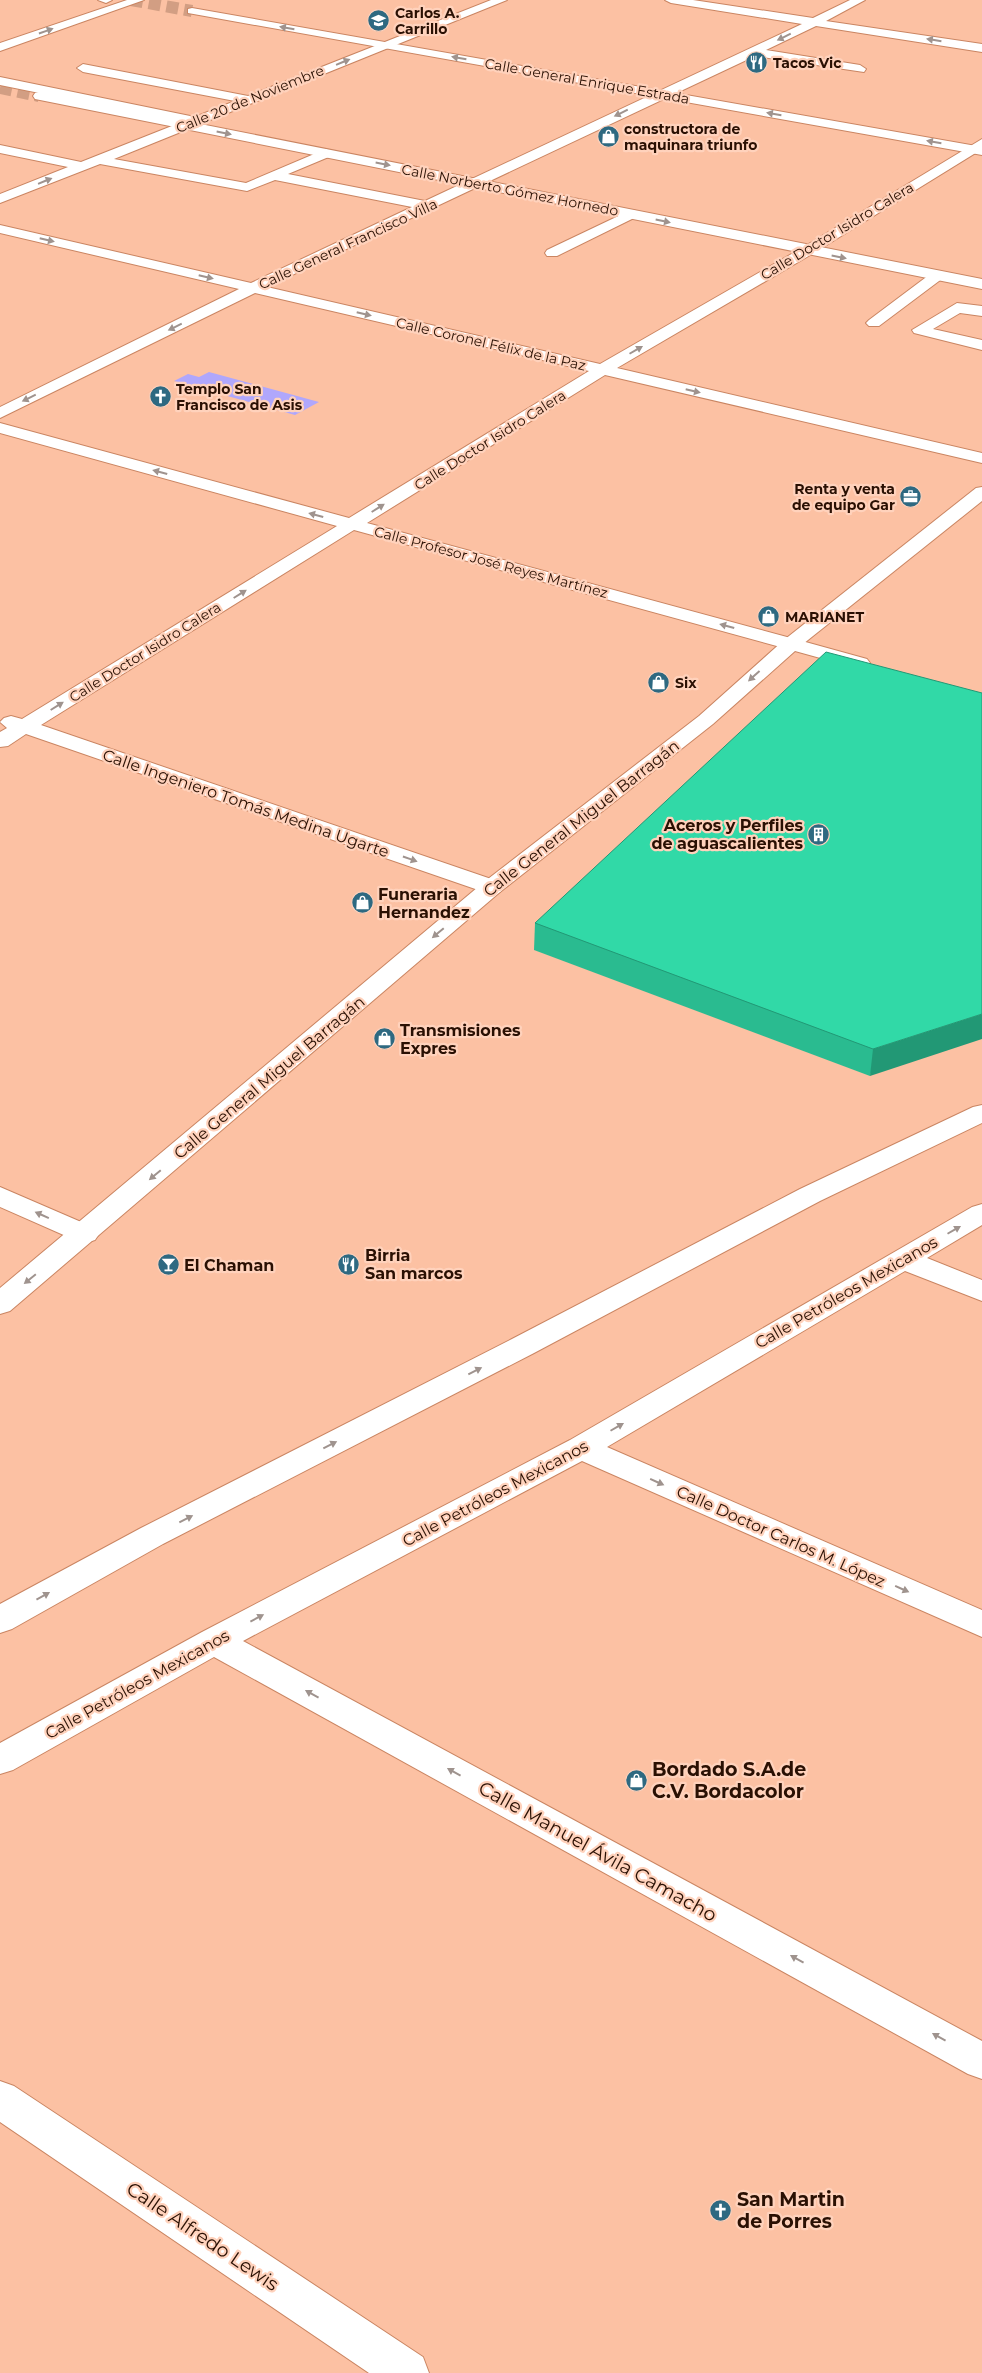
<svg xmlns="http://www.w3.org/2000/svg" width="982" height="2373" viewBox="0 0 982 2373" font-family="Montserrat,sans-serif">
	<rect width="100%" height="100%" fill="#fcc1a3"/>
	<path fill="#b0a7fc" d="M 209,372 L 319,402 L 295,415 L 174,381 L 188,374 L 199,377 Z"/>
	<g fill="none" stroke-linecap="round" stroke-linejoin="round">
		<path stroke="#d29e83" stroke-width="12" stroke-dasharray="12 6" stroke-linecap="butt" d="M 131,0 L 192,11
			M 0,88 L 39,96"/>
		<defs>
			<path id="minor" d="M 98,0 L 112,0 L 106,3 Z
				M 491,0 L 507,0 L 114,159 L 246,183 L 326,149 L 333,153 L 331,156 L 288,174 L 425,201 L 802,24 L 671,3 L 665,0 L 693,0 L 813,18 L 850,0 L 865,0 L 826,21 L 982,44 L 982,52 L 816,26 L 766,50 L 860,65 L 866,69 L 864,72 L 755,56 L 437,206 L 435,209 L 428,210 L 267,287 L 600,364 L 802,248 L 982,139 L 982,149 L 812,254 L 617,368 L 982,453 L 982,463 L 605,375 L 367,523 L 798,640 L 801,644 L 798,648 L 791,650 L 784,648 L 354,530 L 41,725 L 500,882 L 504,887 L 500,892 L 492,894 L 484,892 L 26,734 L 8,746 L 0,747 L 0,732 L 7,728 L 0,722 L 4,718 L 11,716 L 22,719 L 337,526 L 0,433 L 0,423 L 349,518 L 589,371 L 255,293 L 0,418 L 0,407 L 239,289 L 0,233 L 0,225 L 251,283 L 412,207 L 275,180 L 247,191 L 100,164 L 0,203 L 0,194 L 68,167 L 0,153 L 0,145 L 81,162 L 182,122 L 0,85 L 0,77 L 195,117 L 235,101 L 83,72 L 77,68 L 83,64 L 248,96 Z
				M 631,210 L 636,211 L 638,214 L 636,217 L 557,256 L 547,256 L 545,253 L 547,250 Z
				M 938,271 L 943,272 L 945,275 L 943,278 L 879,326 L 869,326 L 866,323 L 869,320 L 933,272 Z
				M 957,303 L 982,306 L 982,316 L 960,313 L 933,329 L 982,340 L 982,350 L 914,333 L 912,330 Z
				M 0,1187 L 95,1228 L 99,1234 L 95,1240 L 85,1243 L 75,1240 L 0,1207 Z
				M 982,1204 L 982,1225 L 927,1258 L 982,1280 L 982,1301 L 905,1271 L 607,1447 L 982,1610 L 982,1637 L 582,1461 L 243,1641 L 982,2041 L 982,2079 L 968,2074 L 214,1657 L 13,1770 L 0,1774 L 0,1743 L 202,1632 L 570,1440 L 972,1207 Z
				M 0,2081 L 14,2086 L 423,2357 L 429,2373 L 369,2373 L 0,2122 Z"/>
			<path id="tertiary" d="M 982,487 L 982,501 L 798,648 L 791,650 L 784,648 L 781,644 L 784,640 L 976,488 Z"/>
			<path id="secondary" d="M 127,0 L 144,0 L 0,51 L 0,43 Z
				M 192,8 L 982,147 L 982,155 L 188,13 L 188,9 Z
				M 39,92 L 982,279 L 982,289 L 35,99 L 33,96 L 35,93 Z
				M 791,638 L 867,659 L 870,663 L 867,667 L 860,669 L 795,651 L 713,724 L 500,892 L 10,1311 L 0,1314 L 0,1288 L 484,882 L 699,716 L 784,640 Z
				M 982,1105 L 982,1123 L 820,1201 L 534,1353 L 163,1544 L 12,1629 L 0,1633 L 0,1604 L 141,1528 L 512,1339 L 800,1189 L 973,1107 Z"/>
		</defs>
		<use href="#minor" stroke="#ca8562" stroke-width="2"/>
		<use href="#tertiary" stroke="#ca8562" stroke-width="2"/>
		<use href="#secondary" stroke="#ca8562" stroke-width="2"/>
		<use href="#minor" fill="#fff" fill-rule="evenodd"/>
		<use href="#tertiary" fill="#fff" fill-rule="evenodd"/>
		<use href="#secondary" fill="#fff" fill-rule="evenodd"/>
	</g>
	<path fill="#2abb90" d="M 982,693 L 870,1076 L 534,950 L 535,923 Z"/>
	<path fill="#229875" d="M 982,1014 L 982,1039 L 870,1076 L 873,1049 Z"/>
	<path fill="#31d9a7" stroke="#229875" d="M 826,652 L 982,693 L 982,1014 L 873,1049 L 535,923 Z"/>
	<defs><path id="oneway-solid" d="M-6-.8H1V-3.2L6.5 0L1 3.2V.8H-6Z" transform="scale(1.25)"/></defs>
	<g fill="#9f938e">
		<use href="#oneway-solid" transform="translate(287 28) rotate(-170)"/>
		<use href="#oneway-solid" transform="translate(46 31) rotate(-19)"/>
		<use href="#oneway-solid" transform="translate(784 37) rotate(154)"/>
		<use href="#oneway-solid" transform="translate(934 40) rotate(-171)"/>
		<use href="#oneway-solid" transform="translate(459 58) rotate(-170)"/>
		<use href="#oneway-solid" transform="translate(343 62) rotate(-22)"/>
		<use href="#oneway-solid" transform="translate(621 113) rotate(154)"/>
		<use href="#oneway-solid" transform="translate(774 114) rotate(-170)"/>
		<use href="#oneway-solid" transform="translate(224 133) rotate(11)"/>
		<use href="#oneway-solid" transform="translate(934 142) rotate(-170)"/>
		<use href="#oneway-solid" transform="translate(383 164) rotate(11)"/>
		<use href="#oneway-solid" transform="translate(45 181) rotate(-22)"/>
		<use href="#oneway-solid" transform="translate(663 221) rotate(12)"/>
		<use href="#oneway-solid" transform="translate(47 240) rotate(13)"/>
		<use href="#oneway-solid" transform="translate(839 257) rotate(11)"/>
		<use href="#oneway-solid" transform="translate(206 277) rotate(13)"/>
		<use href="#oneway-solid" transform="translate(364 314) rotate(13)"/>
		<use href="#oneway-solid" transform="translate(175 327) rotate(154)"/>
		<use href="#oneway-solid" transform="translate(636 350) rotate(-30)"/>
		<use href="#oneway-solid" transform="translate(693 391) rotate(13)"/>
		<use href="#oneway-solid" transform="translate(29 398) rotate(154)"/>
		<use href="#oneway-solid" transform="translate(160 472) rotate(-165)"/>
		<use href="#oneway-solid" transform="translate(378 508) rotate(-32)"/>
		<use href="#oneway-solid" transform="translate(316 515) rotate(-165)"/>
		<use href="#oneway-solid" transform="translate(240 594) rotate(-32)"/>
		<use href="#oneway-solid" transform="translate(727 626) rotate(-165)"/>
		<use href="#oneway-solid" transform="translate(754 676) rotate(138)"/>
		<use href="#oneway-solid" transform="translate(57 706) rotate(-32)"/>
		<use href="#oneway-solid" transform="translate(410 859) rotate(19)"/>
		<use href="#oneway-solid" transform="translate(438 933) rotate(140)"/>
		<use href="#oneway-solid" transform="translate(155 1175) rotate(140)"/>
		<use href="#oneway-solid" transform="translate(42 1215) rotate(-156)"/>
		<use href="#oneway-solid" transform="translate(954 1230) rotate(-30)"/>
		<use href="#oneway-solid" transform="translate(30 1279) rotate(141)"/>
		<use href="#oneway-solid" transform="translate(475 1371) rotate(-27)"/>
		<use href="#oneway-solid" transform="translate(617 1427) rotate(-30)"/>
		<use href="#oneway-solid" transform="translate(330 1445) rotate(-27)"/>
		<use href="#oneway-solid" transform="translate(657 1482) rotate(24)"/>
		<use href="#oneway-solid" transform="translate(186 1519) rotate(-27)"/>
		<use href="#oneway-solid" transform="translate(902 1589) rotate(24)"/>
		<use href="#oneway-solid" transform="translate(43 1596) rotate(-29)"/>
		<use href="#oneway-solid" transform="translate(257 1618) rotate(-28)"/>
		<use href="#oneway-solid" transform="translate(312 1694) rotate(-151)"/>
		<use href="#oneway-solid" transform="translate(454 1772) rotate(-151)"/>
		<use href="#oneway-solid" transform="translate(797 1959) rotate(-151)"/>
		<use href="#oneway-solid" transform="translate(939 2037) rotate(-151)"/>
	</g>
	<defs>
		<symbol id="school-disc" viewBox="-11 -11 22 22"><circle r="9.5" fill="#2e6981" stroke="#ffd2bc"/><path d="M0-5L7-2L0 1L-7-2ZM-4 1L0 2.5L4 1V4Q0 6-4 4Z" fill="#fff"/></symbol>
		<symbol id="restaurant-disc" viewBox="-11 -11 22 22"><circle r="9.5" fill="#2e6981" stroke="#ffd2bc"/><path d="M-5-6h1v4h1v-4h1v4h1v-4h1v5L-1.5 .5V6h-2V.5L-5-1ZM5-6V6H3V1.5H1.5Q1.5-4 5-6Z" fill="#fff"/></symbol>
		<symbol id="shop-disc" viewBox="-11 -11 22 22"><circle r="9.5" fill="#2e6981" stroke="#ffd2bc"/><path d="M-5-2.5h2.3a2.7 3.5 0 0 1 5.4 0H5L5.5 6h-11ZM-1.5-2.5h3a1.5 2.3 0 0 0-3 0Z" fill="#fff"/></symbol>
		<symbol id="church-disc" viewBox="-11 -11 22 22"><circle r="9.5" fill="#2e6981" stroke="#ffd2bc"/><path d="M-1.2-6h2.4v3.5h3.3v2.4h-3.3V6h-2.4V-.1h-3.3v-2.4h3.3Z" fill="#fff"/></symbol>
		<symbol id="office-disc" viewBox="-11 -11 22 22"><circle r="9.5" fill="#2e6981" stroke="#ffd2bc"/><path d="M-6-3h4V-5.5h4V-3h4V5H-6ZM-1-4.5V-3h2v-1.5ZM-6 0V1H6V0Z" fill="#fff"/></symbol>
		<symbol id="building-disc" viewBox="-11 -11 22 22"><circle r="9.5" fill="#2e6981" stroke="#ffd2bc"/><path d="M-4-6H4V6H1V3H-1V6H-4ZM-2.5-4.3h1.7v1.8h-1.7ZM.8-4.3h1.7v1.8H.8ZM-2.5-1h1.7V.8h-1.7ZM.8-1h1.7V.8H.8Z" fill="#fff"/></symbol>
		<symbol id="bar-disc" viewBox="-11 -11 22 22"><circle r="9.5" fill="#2e6981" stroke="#ffd2bc"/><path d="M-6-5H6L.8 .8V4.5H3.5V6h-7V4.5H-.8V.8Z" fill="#fff"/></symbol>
	</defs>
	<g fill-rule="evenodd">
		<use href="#school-disc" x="366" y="8" width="25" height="25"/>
		<use href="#restaurant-disc" x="744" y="50" width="25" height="25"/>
		<use href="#shop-disc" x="596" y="124" width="25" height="25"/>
		<use href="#church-disc" x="148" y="384" width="25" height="25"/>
		<use href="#office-disc" x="898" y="484" width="25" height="25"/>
		<use href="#shop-disc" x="756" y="604" width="25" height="25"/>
		<use href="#shop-disc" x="646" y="670" width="25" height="25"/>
		<use href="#building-disc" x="806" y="822" width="25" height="25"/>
		<use href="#shop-disc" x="350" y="890" width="25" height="25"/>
		<use href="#shop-disc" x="372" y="1026" width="25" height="25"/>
		<use href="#restaurant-disc" x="336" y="1252" width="25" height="25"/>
		<use href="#bar-disc" x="156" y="1252" width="25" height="25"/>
		<use href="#shop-disc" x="624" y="1768" width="25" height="25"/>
		<use href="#church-disc" x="708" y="2198" width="25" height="25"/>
	</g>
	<g text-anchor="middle" stroke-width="4.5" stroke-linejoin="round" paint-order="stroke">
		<g font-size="14" font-weight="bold" fill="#2a1003" stroke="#ffd2bc" text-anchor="start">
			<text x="395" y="18">Carlos A.<tspan x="395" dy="16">Carrillo</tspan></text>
			<text x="773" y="68">Tacos Vic</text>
			<text x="624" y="134">constructora de<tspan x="624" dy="16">maquinara triunfo</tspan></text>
			<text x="176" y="394">Templo San<tspan x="176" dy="16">Francisco de Asis</tspan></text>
			<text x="895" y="494" text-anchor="end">Renta y venta<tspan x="895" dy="16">de equipo Gar</tspan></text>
			<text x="785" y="622">MARIANET</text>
			<text x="675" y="688">Six</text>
		</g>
		<g font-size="14" fill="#2a1003" stroke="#ffd2bc">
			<text transform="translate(587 81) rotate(10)" y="5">Calle General Enrique Estrada</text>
			<text transform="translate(250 99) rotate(-22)" y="5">Calle 20 de Noviembre</text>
			<text transform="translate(510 190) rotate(11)" y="5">Calle Norberto Gómez Hornedo</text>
			<text transform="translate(837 231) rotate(-31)" y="5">Calle Doctor Isidro Calera</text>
			<text transform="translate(348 244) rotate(-25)" y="5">Calle General Francisco Villa</text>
			<text transform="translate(491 344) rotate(13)" y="5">Calle Coronel Félix de la Paz</text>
			<text transform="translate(490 440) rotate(-32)" y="5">Calle Doctor Isidro Calera</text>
			<text transform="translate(491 562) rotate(15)" y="5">Calle Profesor José Reyes Martínez</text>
			<text transform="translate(145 652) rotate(-32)" y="5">Calle Doctor Isidro Calera</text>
		</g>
		<g font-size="16" fill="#2a1003" stroke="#ffd2bc">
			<text transform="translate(246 803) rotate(19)" y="6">Calle Ingeniero Tomás Medina Ugarte</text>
			<text transform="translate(581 818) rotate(-38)" y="6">Calle General Miguel Barragán</text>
			<text transform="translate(269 1077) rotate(-40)" y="6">Calle General Miguel Barragán</text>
			<text transform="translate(846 1292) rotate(-30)" y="6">Calle Petróleos Mexicanos</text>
			<text transform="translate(495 1493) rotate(-28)" y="6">Calle Petróleos Mexicanos</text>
			<text transform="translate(781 1536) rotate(24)" y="6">Calle Doctor Carlos M. López</text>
			<text transform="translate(137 1684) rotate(-29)" y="6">Calle Petróleos Mexicanos</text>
		</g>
		<g font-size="16" font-weight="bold" fill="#2a1003" stroke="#ffd2bc" text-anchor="start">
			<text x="803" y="831" text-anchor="end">Aceros y Perfiles<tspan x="803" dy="18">de aguascalientes</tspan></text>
			<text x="378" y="900">Funeraria<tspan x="378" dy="18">Hernandez</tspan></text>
			<text x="400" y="1036">Transmisiones<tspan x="400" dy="18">Expres</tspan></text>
			<text x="365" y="1261">Birria<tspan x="365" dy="18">San marcos</tspan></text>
			<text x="184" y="1271">El Chaman</text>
		</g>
		<g font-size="19" font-weight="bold" fill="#2a1003" stroke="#ffd2bc" text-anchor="start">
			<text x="652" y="1776">Bordado S.A.de<tspan x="652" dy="22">C.V. Bordacolor</tspan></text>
			<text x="737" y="2206">San Martin<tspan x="737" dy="22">de Porres</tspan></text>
		</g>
		<g font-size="19" fill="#2a1003" stroke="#ffd2bc">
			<text transform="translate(598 1851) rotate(29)" y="7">Calle Manuel Ávila Camacho</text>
			<text transform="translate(203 2236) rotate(34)" y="7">Calle Alfredo Lewis</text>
		</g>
	</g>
</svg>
